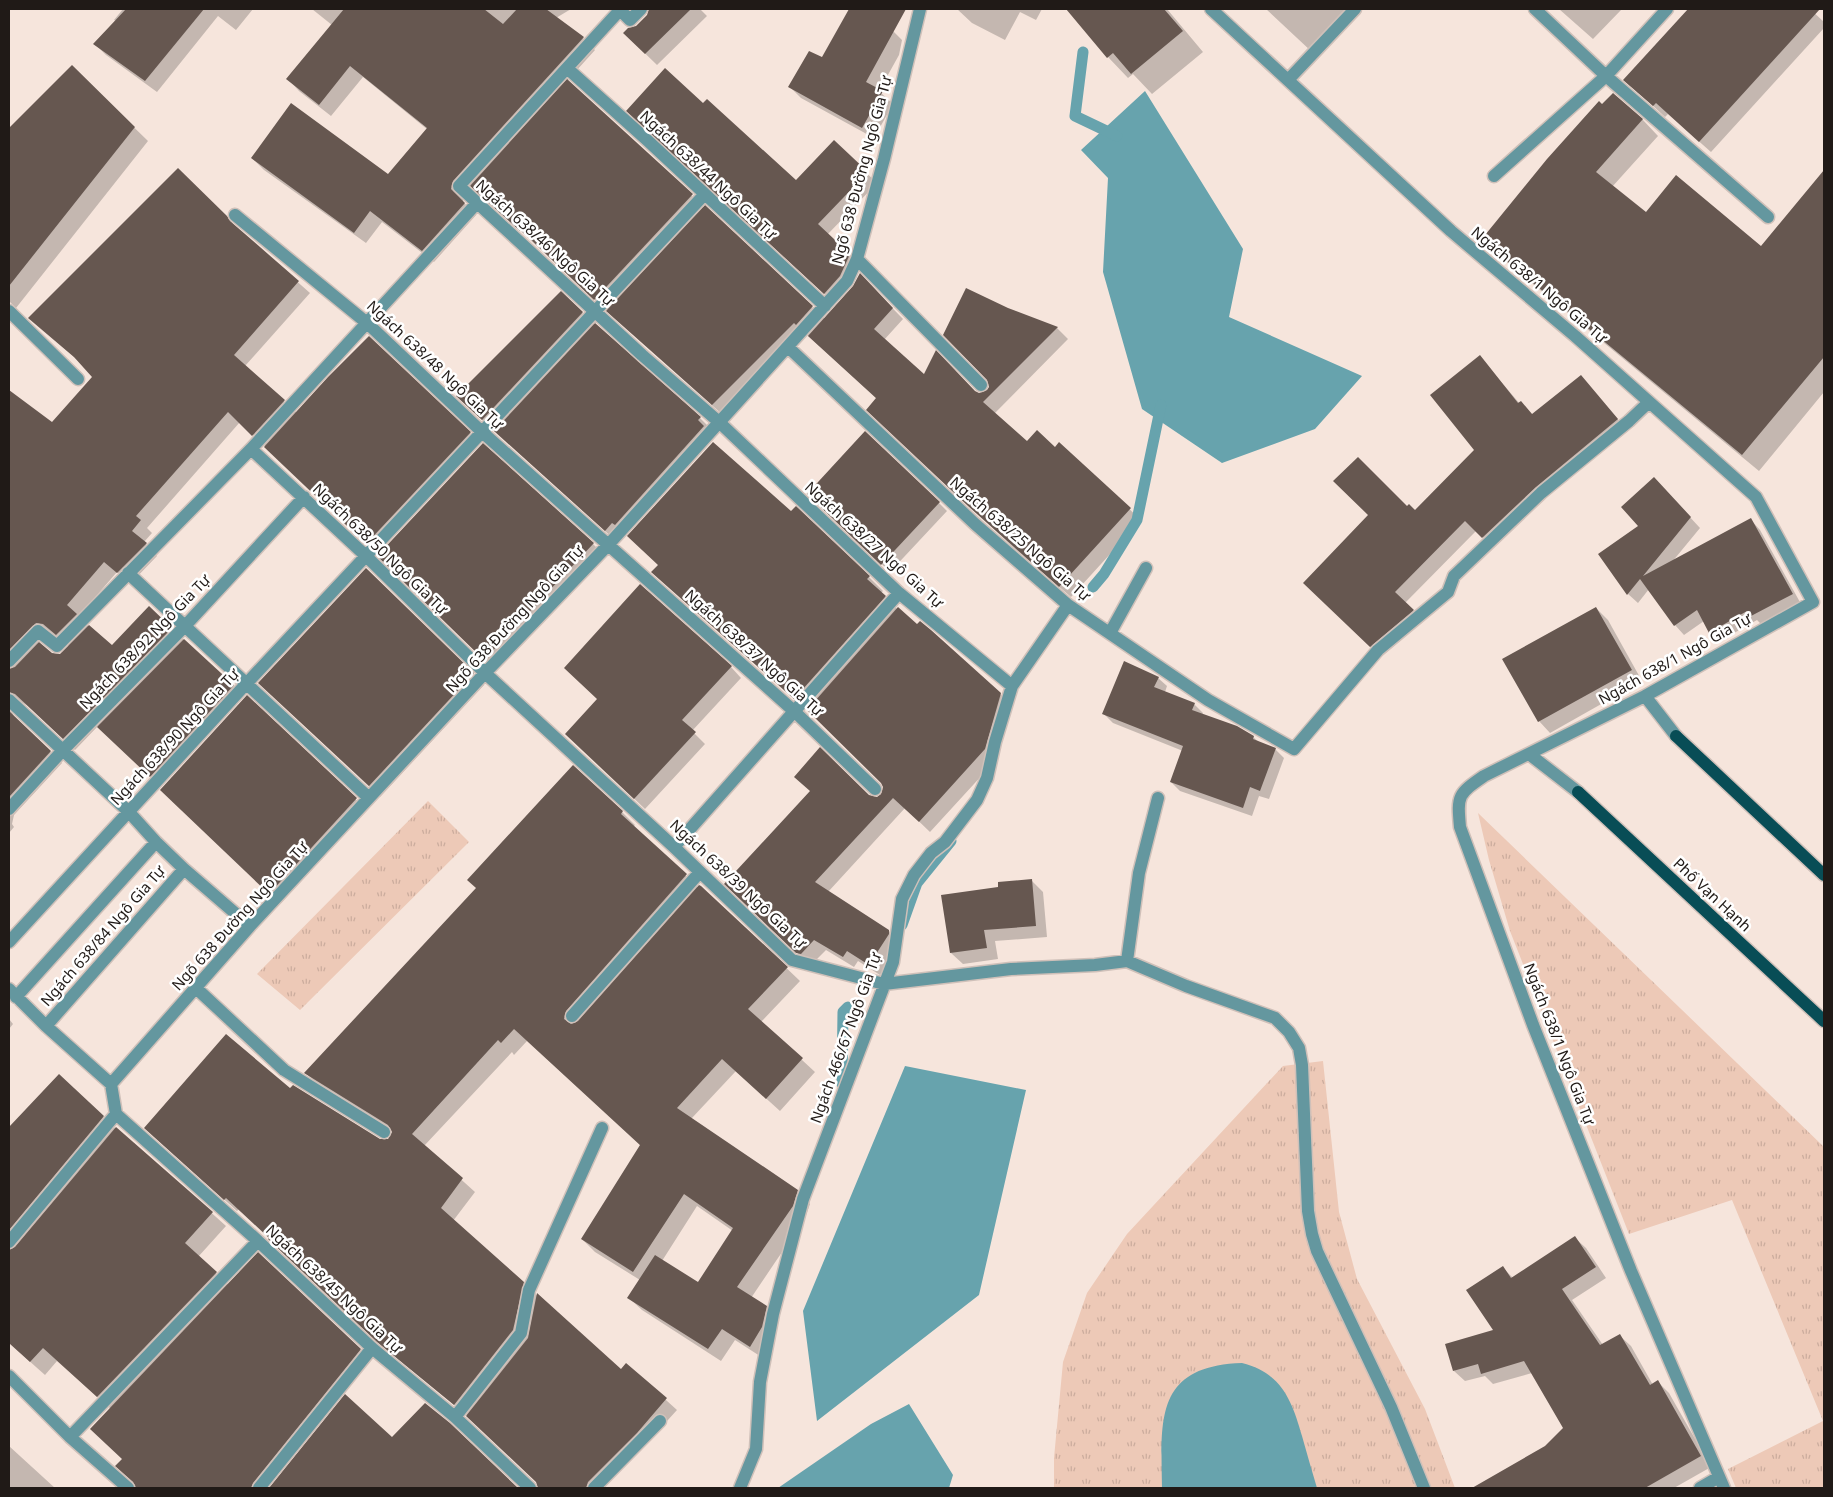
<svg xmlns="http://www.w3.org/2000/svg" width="1833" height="1497" viewBox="0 0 1833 1497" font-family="'Noto Sans',sans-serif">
	<defs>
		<pattern id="park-tufts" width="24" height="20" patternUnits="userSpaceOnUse" patternTransform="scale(1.25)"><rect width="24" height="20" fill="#edc9b7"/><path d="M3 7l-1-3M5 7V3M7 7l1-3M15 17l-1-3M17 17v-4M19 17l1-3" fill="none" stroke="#cbac9d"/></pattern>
	</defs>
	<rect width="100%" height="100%" fill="#f6e5dc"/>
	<path fill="url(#park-tufts)" d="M 428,801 L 469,842 L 300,1010 L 257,974 Z
		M 1478,813 L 1824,1147 L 1824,1488 L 1736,1488 L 1728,1469 L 1823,1421 L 1732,1200 L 1629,1234 L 1510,931 L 1489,860 Z
		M 1323,1061 L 1339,1212 L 1357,1279 L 1425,1409 L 1455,1488 L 1054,1488 L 1054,1458 L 1063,1362 L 1087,1293 L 1127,1234 L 1283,1066 Z"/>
	<path fill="#67a3ad" d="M 1145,91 L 1243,249 L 1229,317 L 1362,376 L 1315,429 L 1222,463 L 1142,409 L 1103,272 L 1108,178 L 1081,150 Z
		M 905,1066 L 1026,1090 L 979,1295 L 817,1421 L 803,1311 Z
		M 1242,1363 C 1282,1373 1292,1401 1302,1436 C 1307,1454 1312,1471 1317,1488 L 1162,1488 C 1161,1419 1155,1366 1242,1363 Z
		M 909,1404 L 953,1475 L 949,1488 L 778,1488 L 871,1424 Z"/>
	<path fill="#0003" fill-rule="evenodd" d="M 123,9 L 253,9 L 236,30 L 218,16 L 157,92 L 106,55 L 95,44 L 116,21 L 114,20 Z
		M 312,9 L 571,9 L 556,18 L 583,38 L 595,50 L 567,81 L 825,319 L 854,287 L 860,275 L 903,319 L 884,340 L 925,376 L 979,394 L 988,391 L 990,387 L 1008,309 L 1057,328 L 1068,339 L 994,414 L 1027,443 L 1055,449 L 1060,444 L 1141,520 L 1071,597 L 1014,548 L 879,420 L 877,399 L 806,334 L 724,416 L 609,313 L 471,185 L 464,192 L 463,202 L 476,215 L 434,262 L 382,222 L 366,243 L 264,170 L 252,158 L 388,175 L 428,130 L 363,77 L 331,116 L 299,91 L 288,79 L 332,25 Z
		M 650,9 L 700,9 L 707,16 L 657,65 L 624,33 L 636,27 L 648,15 Z
		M 850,9 L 855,9 L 890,28 L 902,40 L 899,55 L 879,91 L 893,104 L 874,138 L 801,98 L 790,87 L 822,59 Z
		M 957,9 L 1042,9 L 1036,20 L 1020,12 L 1005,40 L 972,23 Z
		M 1067,9 L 1167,9 L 1203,52 L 1152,94 L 1133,74 L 1128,78 L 1108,57 Z
		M 1266,9 L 1354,9 L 1312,52 Z
		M 1559,9 L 1622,9 L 1593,39 Z
		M 1690,9 L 1810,9 L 1824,22 L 1824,28 L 1711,152 L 1668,114 L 1665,117 L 1625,80 Z
		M 72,67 L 148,141 L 16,308 L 9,301 L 9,245 L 20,232 L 9,223 L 9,177 L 31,152 Z
		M 703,105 L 796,182 L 834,142 L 877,183 L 827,235 L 860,266 L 850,287 L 835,304 L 639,121 Z
		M 1602,106 L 1642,119 L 1658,136 L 1612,187 L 1646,214 L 1761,248 L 1817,181 L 1824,187 L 1824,392 L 1759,471 L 1499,256 L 1483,240 Z
		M 226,217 L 240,231 L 310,293 L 245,366 L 297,413 L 470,433 L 480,443 L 376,553 L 240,422 L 147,528 L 152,533 L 144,542 L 157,556 L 130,584 L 117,572 L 78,617 L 112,647 L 171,628 L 244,696 L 161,786 L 98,726 L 75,750 L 28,706 L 23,703 L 15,706 L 12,711 L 14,718 L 62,763 L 14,815 L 12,824 L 14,827 L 9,833 L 9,392 L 52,424 L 93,377 L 82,364 L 42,329 ZM 47,635 L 56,636 L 69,646 L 60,655 L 52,654 L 38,643 Z
		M 561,293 L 595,325 L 700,418 L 710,428 L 708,431 L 714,437 L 626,535 L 624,533 L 616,541 L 469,408 Z
		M 1480,357 L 1520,404 L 1533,415 L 1581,377 L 1628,431 L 1546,497 L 1494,547 L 1476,531 L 1405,603 L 1423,621 L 1381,657 L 1305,583 L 1407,508 L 1415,512 L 1476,450 Z
		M 1663,488 L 1700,528 L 1672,562 L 1751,520 L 1760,530 L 1801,604 L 1762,625 L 1757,620 L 1720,641 L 1710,632 L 1704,621 L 1684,635 L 1675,625 L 1649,589 L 1638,603 L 1628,594 L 1600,554 L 1640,526 Z
		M 817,502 L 939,503 L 947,511 L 890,572 Z
		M 796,508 L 869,577 L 883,591 L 881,593 L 897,609 L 1000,694 L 1012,705 L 996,760 L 930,832 L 905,808 L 828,892 L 889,931 L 900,942 L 880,975 L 858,961 L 854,967 L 826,950 L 812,964 L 808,963 L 737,894 L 869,796 L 877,798 L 882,795 L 884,787 L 882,783 L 809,711 L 653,572 L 791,513 Z
		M 593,544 L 602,553 L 494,669 L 379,556 Z
		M 366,569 L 484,685 L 380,797 L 271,694 Z
		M 1596,608 L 1608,620 L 1642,681 L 1550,733 L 1539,721 Z
		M 731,667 L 741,678 L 692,731 L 705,744 L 645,809 L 577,744 L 599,699 Z
		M 1158,678 L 1167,686 L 1165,692 L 1194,704 L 1203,713 L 1202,715 L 1253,737 L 1260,743 L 1275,749 L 1284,758 L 1269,799 L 1259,796 L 1252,816 L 1180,791 L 1171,782 L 1183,751 L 1113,723 L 1104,714 Z
		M 247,697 L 367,810 L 281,903 L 172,801 Z
		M 573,767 L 622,812 L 635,825 L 633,827 L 699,888 L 712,897 L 800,981 L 761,1022 L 815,1072 L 780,1111 L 736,1071 L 691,1119 L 797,1191 L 810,1204 L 805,1218 L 751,1298 L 766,1307 L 779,1320 L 774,1341 L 763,1358 L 735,1340 L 721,1361 L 642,1310 L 629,1298 L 640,1280 L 595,1252 L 582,1239 L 641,1146 L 527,1041 L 514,1055 L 512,1052 L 424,1146 L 475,1192 L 453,1221 L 621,1370 L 626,1364 L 677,1410 L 647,1443 L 603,1488 L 539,1488 L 537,1482 L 468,1416 L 392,1354 L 282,1252 L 271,1238 L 239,1209 L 237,1211 L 159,1141 L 290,1089 L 379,1140 L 389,1140 L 393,1132 L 318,1085 L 306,1073 L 477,888 ZM 697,1206 L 733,1231 L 698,1284 L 662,1261 Z
		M 1032,881 L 1043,892 L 1047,937 L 995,941 L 998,959 L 963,964 L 951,953 L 1000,888 Z
		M 9,1019 L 13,1024 L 9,1029 Z
		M 59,1076 L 116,1129 L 133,1144 L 134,1143 L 226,1226 L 198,1257 L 229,1285 L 360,1350 L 371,1360 L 267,1488 L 137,1488 L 111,1409 L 57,1361 L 45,1375 L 9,1343 L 9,1129 Z
		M 1575,1238 L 1586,1248 L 1606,1278 L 1572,1300 L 1603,1345 L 1620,1336 L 1631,1346 L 1653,1385 L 1658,1382 L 1669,1393 L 1711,1467 L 1674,1488 L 1474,1488 L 1546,1447 L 1565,1428 L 1532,1373 L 1493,1384 L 1485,1376 L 1465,1381 L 1454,1371 L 1495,1331 L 1503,1268 L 1513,1278 Z
		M 345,1396 L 393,1439 L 449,1424 L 517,1488 L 271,1488 Z
		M 9,1446 L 55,1488 L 9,1488 Z"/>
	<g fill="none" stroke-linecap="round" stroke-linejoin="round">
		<path stroke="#67a3ad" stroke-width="11" d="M 1083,52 L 1075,116 L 1117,136
			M 1093,587 L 1104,574 L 1137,520 L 1161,405
			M 902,925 L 917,883 L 951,841
			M 842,1084 L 843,1012 L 848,1007"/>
	</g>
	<path fill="#665750" d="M 126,9 L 204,9 L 145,81 L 93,44 Z
		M 344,9 L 484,9 L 503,24 L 517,9 L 546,9 L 584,37 L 453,181 L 451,189 L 465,203 L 422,251 L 370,211 L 354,233 L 251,158 L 291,103 L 388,174 L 427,128 L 350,66 L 319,105 L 286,79 Z
		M 649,9 L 691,9 L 645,54 L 623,33 L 628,28 L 636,26 L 647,15 Z
		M 849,9 L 906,9 L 866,82 L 883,91 L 862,128 L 788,87 L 809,51 L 822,57 Z
		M 1066,9 L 1164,9 L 1183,31 L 1131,74 L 1113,53 L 1107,58 Z
		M 1688,9 L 1820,9 L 1699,142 L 1656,103 L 1653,106 L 1623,80 Z
		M 72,65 L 135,127 L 9,286 L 9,128 Z
		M 665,68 L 703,103 L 707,99 L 796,180 L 834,140 L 868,172 L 818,224 L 850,254 L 840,276 L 824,294 L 626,111 Z
		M 567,79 L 693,194 L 594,300 L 521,230 L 520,231 L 470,186 Z
		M 1613,93 L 1643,119 L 1596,172 L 1646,212 L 1676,175 L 1761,246 L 1824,170 L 1824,357 L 1742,455 L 1481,240 L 1547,159 L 1599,101 L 1602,104 Z
		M 178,168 L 227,216 L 230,221 L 299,281 L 234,355 L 285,400 L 252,436 L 228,412 L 136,516 L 141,520 L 132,531 L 147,543 L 117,573 L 104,562 L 67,605 L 77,614 L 56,635 L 43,624 L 36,623 L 9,650 L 9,390 L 52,422 L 92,377 L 74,357 L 28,318 Z
		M 705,205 L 813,306 L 796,325 L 794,323 L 712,405 L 606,311 Z
		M 860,273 L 893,308 L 874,329 L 924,374 L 936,350 L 975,391 L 979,393 L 987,390 L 989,387 L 987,380 L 943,335 L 966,288 L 1008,308 L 1058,327 L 983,402 L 1027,441 L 1037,430 L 1055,447 L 1059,442 L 1131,508 L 1059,587 L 968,506 L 866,410 L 876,398 L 808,336 L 853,286 Z
		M 561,291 L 583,312 L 482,420 L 456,396 Z
		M 595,323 L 701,417 L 698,420 L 704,426 L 615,525 L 612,523 L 605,531 L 494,431 Z
		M 369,336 L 471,432 L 366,544 L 264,447 L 328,377 Z
		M 1480,355 L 1518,403 L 1521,401 L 1532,414 L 1581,375 L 1618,419 L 1536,487 L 1482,538 L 1465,521 L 1395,592 L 1414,610 L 1370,647 L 1303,583 L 1368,515 L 1333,481 L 1358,457 L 1407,506 L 1409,504 L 1415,510 L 1474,450 L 1430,395 Z
		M 865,431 L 940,502 L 881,565 L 807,494 Z
		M 713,442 L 791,511 L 796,506 L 870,576 L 867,579 L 886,596 L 794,699 L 651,572 L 658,565 L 627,536 Z
		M 483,443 L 594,543 L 484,660 L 377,556 Z
		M 1654,477 L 1691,517 L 1643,576 L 1751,518 L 1793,594 L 1751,616 L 1747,611 L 1709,633 L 1697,610 L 1674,626 L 1640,579 L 1627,595 L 1598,554 L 1638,526 L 1621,507 Z
		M 366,568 L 474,673 L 369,786 L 258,683 Z
		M 640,584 L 732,666 L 682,720 L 696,732 L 634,799 L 565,734 L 597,699 L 564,668 Z
		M 149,606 L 172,628 L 63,739 L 15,694 L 9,692 L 9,669 L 15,667 L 39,642 L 52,653 L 60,654 L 89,625 L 112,645 Z
		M 898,607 L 917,624 L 920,621 L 931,630 L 1001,693 L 985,749 L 919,822 L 893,798 L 815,882 L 889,930 L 889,934 L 869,965 L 847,951 L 843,957 L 814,940 L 801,954 L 796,953 L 724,884 L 810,791 L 794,777 L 820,747 L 869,795 L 877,797 L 881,794 L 883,787 L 881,783 L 807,710 Z
		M 1596,607 L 1632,670 L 1538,722 L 1502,659 Z
		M 184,639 L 234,685 L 150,777 L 97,727 Z
		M 1124,661 L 1159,677 L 1154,687 L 1195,703 L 1192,710 L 1237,726 L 1254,736 L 1253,739 L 1276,748 L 1260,791 L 1250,787 L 1243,808 L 1170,782 L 1183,746 L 1102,714 Z
		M 247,695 L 357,798 L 269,894 L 160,790 Z
		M 9,711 L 51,751 L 9,797 Z
		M 573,765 L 623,811 L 621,814 L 687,874 L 566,1011 L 564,1019 L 571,1024 L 578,1021 L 699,885 L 701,886 L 788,967 L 748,1009 L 803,1058 L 766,1099 L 722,1059 L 677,1108 L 798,1190 L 793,1206 L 737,1287 L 767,1306 L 762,1327 L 750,1347 L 722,1329 L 708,1349 L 627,1298 L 655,1255 L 698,1282 L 733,1228 L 684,1194 L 633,1272 L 581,1239 L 640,1145 L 514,1029 L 501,1043 L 498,1040 L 412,1134 L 463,1178 L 441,1208 L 524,1282 L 513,1330 L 454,1405 L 377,1342 L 268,1239 L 269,1238 L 226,1198 L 224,1200 L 144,1128 L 226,1034 L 290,1088 L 293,1085 L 380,1139 L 388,1139 L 392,1132 L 388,1125 L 304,1073 L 476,888 L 467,880 Z
		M 1032,879 L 1036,926 L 984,930 L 987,948 L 950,953 L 941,895 L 998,887 L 998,882 Z
		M 59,1074 L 104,1116 L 9,1230 L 9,1127 Z
		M 116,1127 L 213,1212 L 185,1243 L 217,1272 L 97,1397 L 43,1348 L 30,1362 L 9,1343 L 9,1250 L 15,1247 Z
		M 1575,1236 L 1596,1267 L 1562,1289 L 1600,1345 L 1620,1334 L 1650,1385 L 1658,1380 L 1701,1456 L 1645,1488 L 1472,1488 L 1545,1446 L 1563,1428 L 1524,1361 L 1481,1374 L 1478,1364 L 1453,1371 L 1445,1344 L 1493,1330 L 1466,1290 L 1503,1266 L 1511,1278 Z
		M 258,1252 L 361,1349 L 253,1483 L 251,1488 L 136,1488 L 133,1482 L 115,1466 L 122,1459 L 90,1429 Z
		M 537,1293 L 621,1369 L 626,1363 L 667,1398 L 637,1433 L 588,1482 L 586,1488 L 538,1488 L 536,1482 L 466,1416 L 528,1338 Z
		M 345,1394 L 392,1437 L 425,1403 L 450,1423 L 518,1488 L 269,1488 Z"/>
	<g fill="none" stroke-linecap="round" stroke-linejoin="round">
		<defs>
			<path id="minor" d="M 641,9 L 630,20 L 620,10 L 459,186 L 642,355 L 719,422 L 899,593 L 1012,686
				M 1211,9 L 1451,231 L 1575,336 L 1756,497 L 1813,602 L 1645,696 L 1484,776 C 1458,794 1457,795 1460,827 L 1533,1025 L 1631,1271 L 1724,1488
				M 1535,9 L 1606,76 L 1768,217
				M 568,69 L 647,140 L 825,306
				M 1288,80 L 1355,9
				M 1494,176 L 1606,76 L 1667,9
				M 235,215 L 367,323 L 481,431 L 795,712 L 875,789
				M 857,259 L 981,385
				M 9,311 L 78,379
				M 788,347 L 975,524 L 1068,605 L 1208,700 L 1294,749 L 1378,650 L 1448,592 L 1454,576 L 1541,493 L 1629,421 L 1649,402
				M 251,449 L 366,556 L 485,673 L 674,847 L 792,960 L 884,984 L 1011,969 L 1095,965 L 1127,961 L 1186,986 L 1275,1018 L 1289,1032 L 1299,1048 L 1302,1065 L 1308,1211 L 1312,1234 L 1317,1251 L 1391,1407 L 1424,1488
				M 128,573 L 369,798
				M 1110,633 L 1146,568
				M 9,661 L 38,631 L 57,646 L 251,449 L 477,203
				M 1645,696 L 1676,736
				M 9,700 L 128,811 L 156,842 L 184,869 L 250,926
				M 1529,754 L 1578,792
				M 9,809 L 63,750 L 185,626 L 304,497
				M 674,847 L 899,593
				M 9,942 L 246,684 L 704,195
				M 1127,961 L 1139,873 L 1158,798
				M 196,988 L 284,1070 L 384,1132
				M 9,989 L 46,1026 L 111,1084 L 250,926 L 485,673 L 609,544 L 847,281 L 857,259 L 884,159 L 920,9
				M 16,997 L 156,842
				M 572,1016 L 700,872
				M 46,1026 L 184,869
				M 116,1114 L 258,1241 L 372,1348 L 455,1417 L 530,1488
				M 9,1242 L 116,1114 L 111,1084
				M 9,1376 L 70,1437 L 128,1488
				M 455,1417 L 521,1333 L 529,1290 L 602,1128
				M 70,1437 L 258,1241
				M 259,1488 L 372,1348
				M 594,1488 L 660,1421
				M 740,1488 L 756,1449 L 760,1382 L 773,1314 L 803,1199 L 893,962 L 902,899 L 914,875 L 931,853 L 945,842 L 977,800 L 987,778 L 995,742 L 1012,686 L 1068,605
				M 1700,1488 L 1719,1477"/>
			<path id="major" d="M 1676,736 L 1824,875
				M 1578,792 L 1824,1021"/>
		</defs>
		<use href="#minor" stroke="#cfc0b9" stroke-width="15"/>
		<use href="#major" stroke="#cfc0b9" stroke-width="15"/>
		<use href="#minor" stroke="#64979f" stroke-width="12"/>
		<use href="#major" stroke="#084d56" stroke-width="12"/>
	</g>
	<g text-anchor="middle" stroke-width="5" stroke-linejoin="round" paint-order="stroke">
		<g font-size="15" fill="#201a17" stroke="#fff">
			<text transform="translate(862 170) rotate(-75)" y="5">Ngõ 638 Đường Ngô Gia Tự</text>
			<text transform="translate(708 175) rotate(43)" y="5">Ngách 638/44 Ngô Gia Tự</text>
			<text transform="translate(545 243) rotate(42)" y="5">Ngách 638/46 Ngô Gia Tự</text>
			<text transform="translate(1539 285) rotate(40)" y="5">Ngách 638/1 Ngô Gia Tự</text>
			<text transform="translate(435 365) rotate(43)" y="5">Ngách 638/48 Ngô Gia Tự</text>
			<text transform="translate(1020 539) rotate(41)" y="5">Ngách 638/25 Ngô Gia Tự</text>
			<text transform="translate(874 545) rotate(42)" y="5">Ngách 638/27 Ngô Gia Tự</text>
			<text transform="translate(380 549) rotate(44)" y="5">Ngách 638/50 Ngô Gia Tự</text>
			<text transform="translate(515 619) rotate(-47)" y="5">Ngõ 638 Đường Ngô Gia Tự</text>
			<text transform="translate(145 642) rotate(-46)" y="5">Ngách 638/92 Ngô Gia Tự</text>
			<text transform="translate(754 653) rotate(42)" y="5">Ngách 638/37 Ngô Gia Tự</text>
			<text transform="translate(1675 659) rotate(-29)" y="5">Ngách 638/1 Ngô Gia Tự</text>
			<text transform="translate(175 737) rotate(-47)" y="5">Ngách 638/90 Ngô Gia Tự</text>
			<text transform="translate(738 884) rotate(43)" y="5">Ngách 638/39 Ngô Gia Tự</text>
			<text transform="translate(1712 895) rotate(43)" y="5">Phố Vạn Hạnh</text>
			<text transform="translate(240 916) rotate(-48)" y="5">Ngõ 638 Đường Ngô Gia Tự</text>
			<text transform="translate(103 936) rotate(-49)" y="5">Ngách 638/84 Ngô Gia Tự</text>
			<text transform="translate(846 1038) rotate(-70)" y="5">Ngách 466/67 Ngô Gia Tự</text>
			<text transform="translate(1559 1044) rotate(69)" y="5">Ngách 638/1 Ngô Gia Tự</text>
			<text transform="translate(334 1289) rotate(43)" y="5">Ngách 638/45 Ngô Gia Tự</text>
		</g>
	</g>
	<rect width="1833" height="1497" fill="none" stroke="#201a17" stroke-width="20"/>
</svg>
